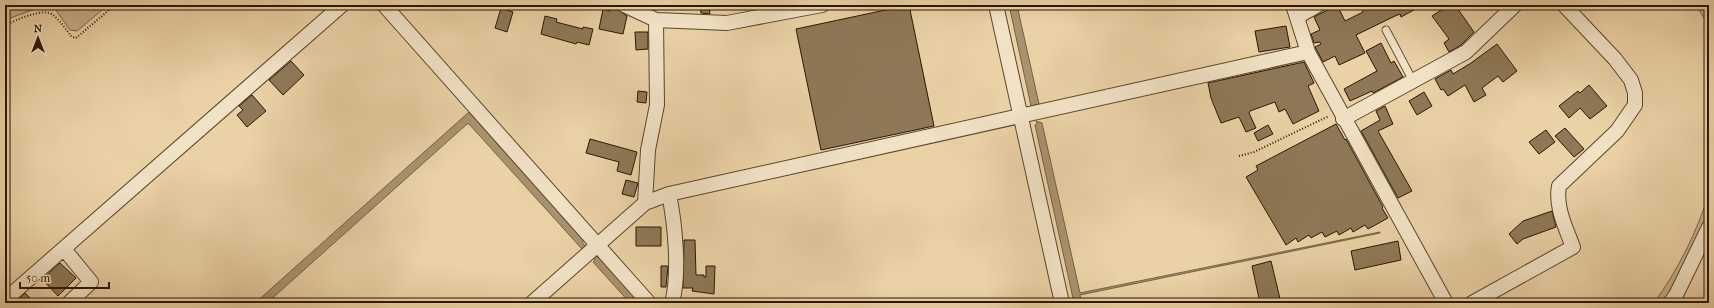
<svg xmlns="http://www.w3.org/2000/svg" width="1714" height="308" viewBox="0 0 1714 308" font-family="'IM FELL French Canon',serif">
	<rect width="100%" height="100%" fill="#ead1a6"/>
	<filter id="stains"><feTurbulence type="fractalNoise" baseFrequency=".005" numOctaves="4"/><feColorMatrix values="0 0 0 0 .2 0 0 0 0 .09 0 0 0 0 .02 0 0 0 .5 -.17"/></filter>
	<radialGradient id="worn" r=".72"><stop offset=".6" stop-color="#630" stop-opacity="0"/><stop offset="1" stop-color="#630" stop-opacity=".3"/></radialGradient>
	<path fill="#c9b18a" stroke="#7a6446" d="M 5,5 L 108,5 L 77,31 L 70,30 L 53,6 L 46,5 L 5,20 Z
		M 1696,5 L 1709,5 L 1709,26 Z
		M 1709,193 L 1709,214 L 1707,220 L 1678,283 L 1665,303 L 1654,303 C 1678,270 1697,232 1709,193 Z"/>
	<path fill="#a9926e" stroke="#766142" d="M 1009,5 L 1017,5 L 1039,104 L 1031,106 Z
		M 469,112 L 582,238 L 588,241 L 586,243 L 584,241 L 582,242 L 586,247 L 582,249 L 469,124 L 467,124 L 267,303 L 255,303 Z
		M 1036,121 L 1042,123 L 1080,293 L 1380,232 L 1380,233 L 1080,295 L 1082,303 L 1074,303 L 1035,125 L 1037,124 Z
		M 596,256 L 598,258 L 599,257 L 640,303 L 630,303 L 593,262 L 595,260 L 593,258 Z"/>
	<path fill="#8e7857" stroke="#2a1701" d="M 700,5 L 709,5 L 710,14 L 701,13 Z
		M 909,5 L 934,126 L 821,150 L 796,29 Z
		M 1337,5 L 1345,21 L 1363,12 L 1359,5 L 1423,5 L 1401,17 L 1400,14 L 1395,16 L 1356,35 L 1365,53 L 1339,65 L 1335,56 L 1323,62 L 1315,47 L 1321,44 L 1320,42 L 1314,43 L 1311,34 L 1320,30 L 1314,17 Z
		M 1440,5 L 1455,5 L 1474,32 L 1461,45 L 1449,52 L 1444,43 L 1449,39 L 1432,16 L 1443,9 Z
		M 610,7 L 617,9 L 627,16 L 623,34 L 599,29 L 603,9 L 610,11 Z
		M 501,8 L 513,12 L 507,32 L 495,28 Z
		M 545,16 L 557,19 L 556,22 L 583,29 L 583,27 L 593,29 L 589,45 L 577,42 L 576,44 L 541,34 Z
		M 1286,26 L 1290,47 L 1259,52 L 1255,31 Z
		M 635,32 L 648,32 L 648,49 L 636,50 Z
		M 1381,43 L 1391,63 L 1394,61 L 1403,77 L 1373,93 L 1372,91 L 1350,101 L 1344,89 L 1377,71 L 1366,51 Z
		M 1497,44 L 1517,71 L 1503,82 L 1498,76 L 1482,88 L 1486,95 L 1474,102 L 1465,85 L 1448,96 L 1443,89 L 1441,90 L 1435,79 L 1451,70 L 1453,74 L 1471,63 Z
		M 291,61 L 304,75 L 283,95 L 269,80 Z
		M 1304,62 L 1314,83 L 1308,86 L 1319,111 L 1293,124 L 1285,109 L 1279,112 L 1275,102 L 1250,111 L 1249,113 L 1256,128 L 1246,132 L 1239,117 L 1221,123 L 1211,98 L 1208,83 Z
		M 1589,85 L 1607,106 L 1590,119 L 1580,108 L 1569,118 L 1559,106 L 1578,91 L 1580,93 Z
		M 638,91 L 647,92 L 646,103 L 637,102 Z
		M 1424,92 L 1432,106 L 1417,115 L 1409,101 Z
		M 252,95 L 266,111 L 247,127 L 237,115 L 243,110 L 239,106 Z
		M 1385,106 L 1393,124 L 1378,131 L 1412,191 L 1398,198 L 1361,131 L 1380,120 L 1376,111 Z
		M 1336,124 L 1345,140 L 1346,139 L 1383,207 L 1382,208 L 1388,218 L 1368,229 L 1365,225 L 1353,232 L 1351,228 L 1339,235 L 1337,231 L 1325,237 L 1322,232 L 1311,238 L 1309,235 L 1298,242 L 1296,238 L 1286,245 L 1246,177 L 1258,170 L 1256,166 Z
		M 1268,125 L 1273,134 L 1258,141 L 1254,133 Z
		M 1565,128 L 1584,149 L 1574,157 L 1555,136 Z
		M 1546,130 L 1555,142 L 1539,154 L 1529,142 Z
		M 590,139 L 637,152 L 631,175 L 617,171 L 619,162 L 586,153 Z
		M 626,180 L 638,183 L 634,197 L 622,194 Z
		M 1552,211 L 1556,227 L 1523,239 L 1517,244 L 1509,234 L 1523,221 Z
		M 636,227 L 661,227 L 661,246 L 636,246 Z
		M 684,240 L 695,240 L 696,275 L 704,275 L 704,277 L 706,277 L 706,266 L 715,266 L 714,294 L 692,291 L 693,288 L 683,288 Z
		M 1398,241 L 1401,260 L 1355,270 L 1351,251 Z
		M 1271,261 L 1281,303 L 1260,303 L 1252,266 Z
		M 60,263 L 76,278 L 58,296 L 42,279 Z
		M 661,266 L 668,266 L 666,287 L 661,287 Z
		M 25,293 L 35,303 L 14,303 Z"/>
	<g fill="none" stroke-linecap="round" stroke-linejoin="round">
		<defs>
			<path id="service" d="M 1386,30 L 1413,81"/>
			<path id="minor" d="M 384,5 L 649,303
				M 624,5 L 656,20 L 727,23 L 822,5
				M 996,5 L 1062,303
				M 1293,5 L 1308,52 L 1446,303
				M 1297,17 L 1318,5
				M 1343,119 L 1466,52 L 1515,5
				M 669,194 C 675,224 680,273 672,303
				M 645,203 L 648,150 L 657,105 L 656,20
				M 64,249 L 91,282 L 69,303
				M 6,299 L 342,5
				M 532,303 L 645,203 L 669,194 L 1308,52
				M 1472,303 L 1573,247 C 1566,228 1555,207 1559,186 L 1617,131 L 1635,105 L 1635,93 L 1631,80 L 1615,59 L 1564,5
				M 1670,303 L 1676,295 L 1709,227"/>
		</defs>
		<use href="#service" stroke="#5a462a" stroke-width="9"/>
		<use href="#minor" stroke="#5a462a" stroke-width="16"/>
		<path stroke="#2a1701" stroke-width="2" stroke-dasharray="1 2" stroke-linecap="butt" d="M 5,25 C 17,20 43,7 53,15 C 61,21 66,30 72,37 L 76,38 L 115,5
			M 1239,156 L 1254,152 L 1329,116"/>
		<use href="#service" stroke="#f1e1c5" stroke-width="7"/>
		<use href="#minor" stroke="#f1e1c5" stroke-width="14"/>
	</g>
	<rect width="1714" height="308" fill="none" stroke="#ead1a6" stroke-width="20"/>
	<rect x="6" y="6" width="1702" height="296" fill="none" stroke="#2a1701" stroke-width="2"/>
	<rect x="10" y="10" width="1694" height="288" fill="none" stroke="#2a1701"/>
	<g transform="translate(38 38)" stroke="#f1e1c5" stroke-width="3" paint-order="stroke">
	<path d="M0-3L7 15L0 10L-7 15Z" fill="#2a1701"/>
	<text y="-6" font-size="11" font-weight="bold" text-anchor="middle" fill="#2a1701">N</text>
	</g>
	<path d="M20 282v6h89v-6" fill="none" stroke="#2a1701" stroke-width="2"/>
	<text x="26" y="282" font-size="12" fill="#2a1701" stroke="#f1e1c5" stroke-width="3" paint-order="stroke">50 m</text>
	<rect width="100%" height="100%" filter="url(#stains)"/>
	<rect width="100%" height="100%" fill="url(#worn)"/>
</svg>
